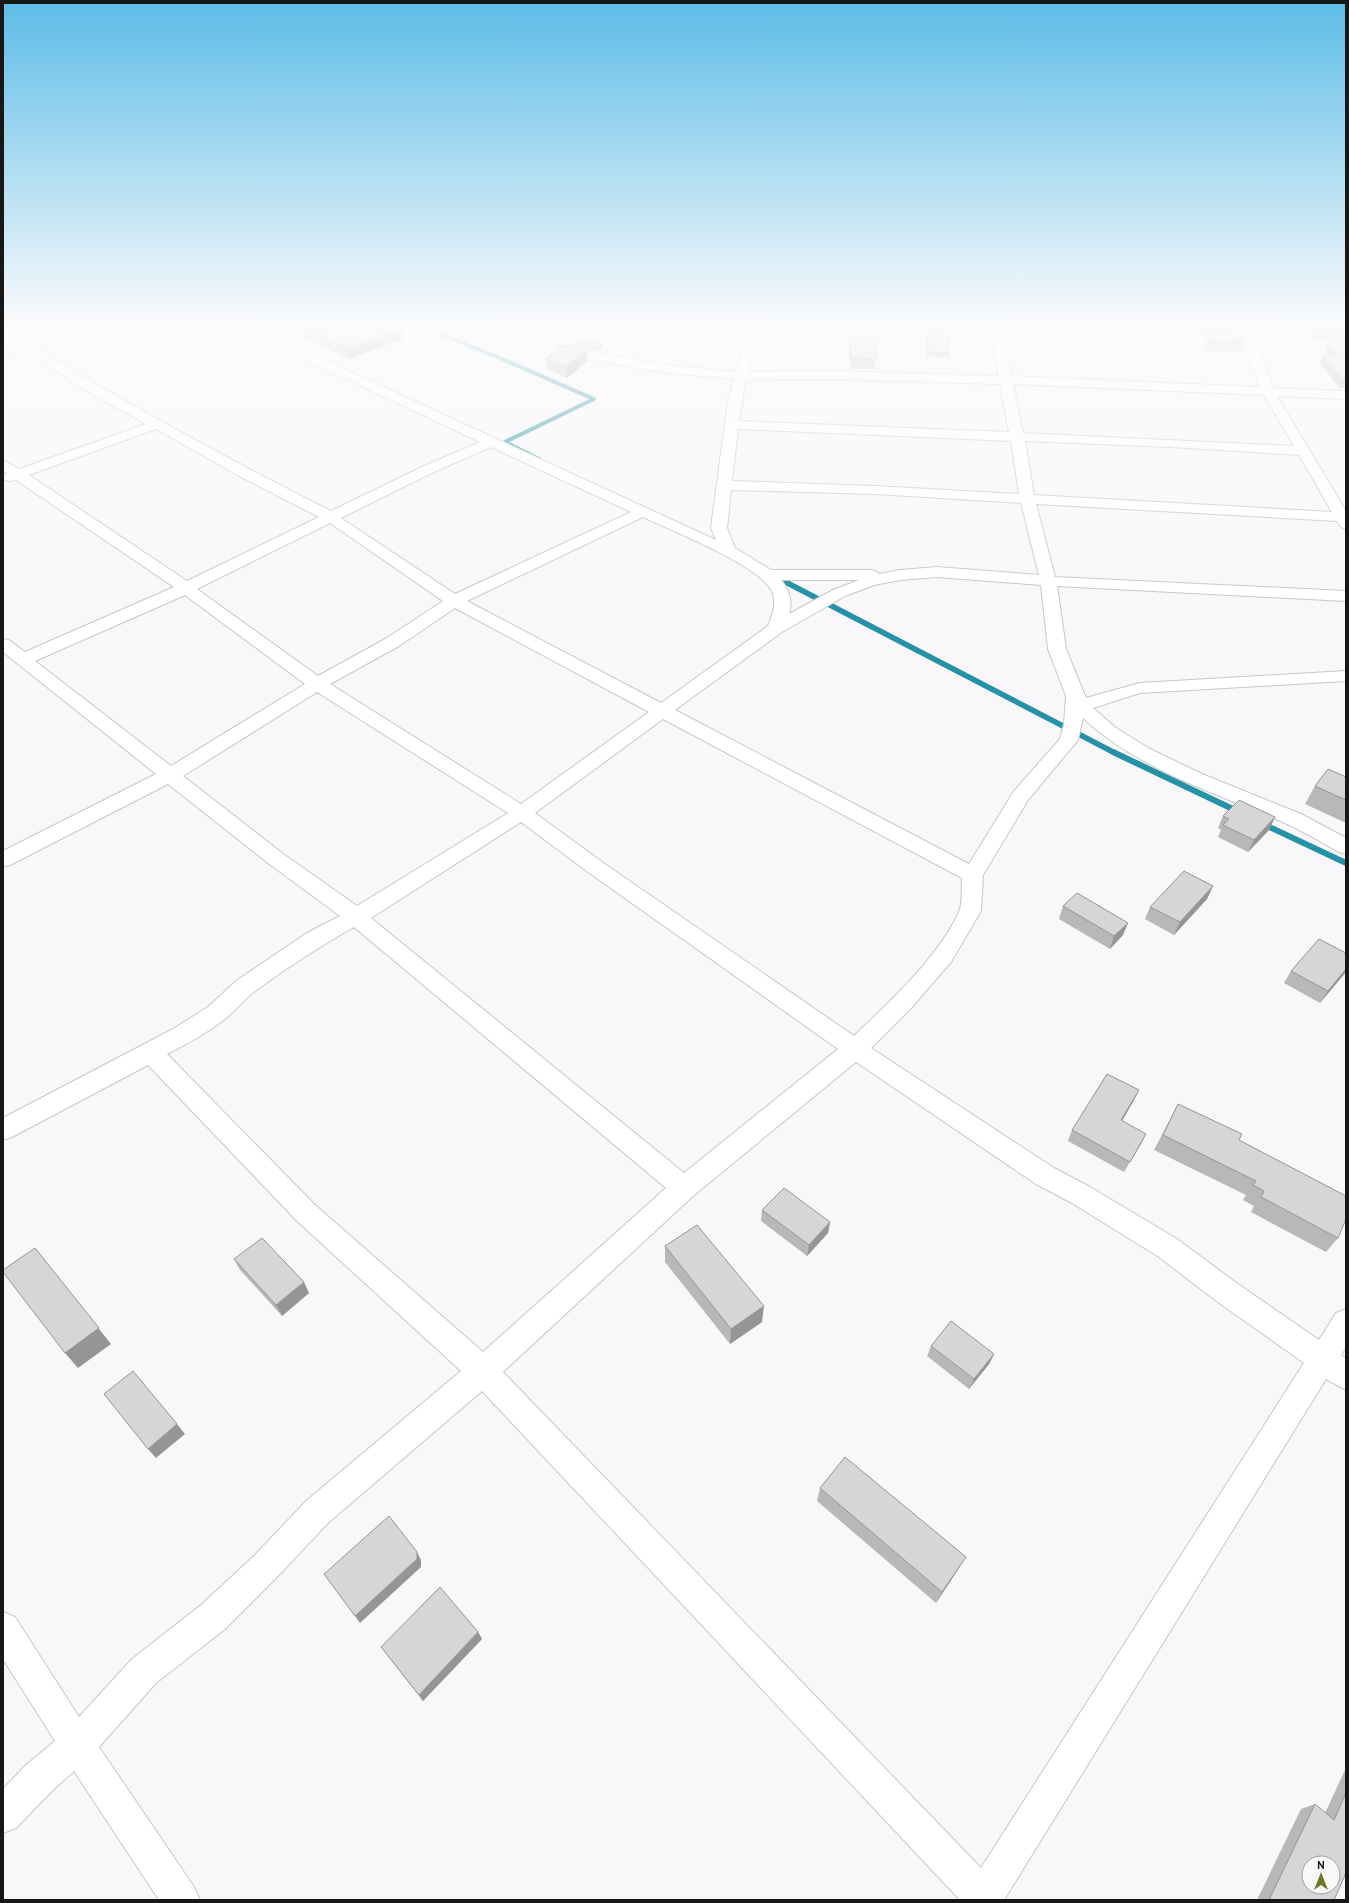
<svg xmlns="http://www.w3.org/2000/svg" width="1349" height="1903" viewBox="0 0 1349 1903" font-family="Overpass,sans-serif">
	<rect width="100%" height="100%" fill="#f9f7f9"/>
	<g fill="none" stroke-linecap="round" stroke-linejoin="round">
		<path stroke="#2592a8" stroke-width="4" d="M 418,325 L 500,358 L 594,399 L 505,442 L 539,459"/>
		<path stroke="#2592a8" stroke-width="5.5" d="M 774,576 L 1115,753"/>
		<path stroke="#2592a8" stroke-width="6" d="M 1113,752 L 1239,812
			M 1263,824 L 1346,863"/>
		<defs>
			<path id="minor" d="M 3,325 L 18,325 L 47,338 L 49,341 L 47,344 L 39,344 L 3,328 Z
				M 232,325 L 249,325 L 716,540 L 711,528 L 728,400 L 734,379 L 661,372 L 465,338 L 421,328 L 419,325 L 443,325 L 661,364 L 736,372 L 748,325 L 760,325 L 748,372 L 831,371 L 999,376 L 991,335 L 820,329 L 814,325 L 925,325 L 990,328 L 989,325 L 1001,325 L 1002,328 L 1241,337 L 1234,325 L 1246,325 L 1253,338 L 1346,341 L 1346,349 L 1257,345 L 1273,388 L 1346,391 L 1346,399 L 1277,396 L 1346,511 L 1346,529 L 1341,527 L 1337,521 L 1036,504 L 1055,577 L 1346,591 L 1346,601 L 1057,586 L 1066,649 L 1086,698 L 1140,683 L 1346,671 L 1346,681 L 1140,693 L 1093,708 L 1116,728 L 1150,749 L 1202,774 L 1301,814 L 1346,838 L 1346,854 L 1339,852 C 1321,842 1303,831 1285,823 C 1216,793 1139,770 1083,718 L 1078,740 L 1028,800 L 983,875 L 981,911 L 951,962 L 912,1007 L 871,1048 L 1054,1168 L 1090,1187 L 1177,1239 L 1235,1282 L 1319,1340 L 1336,1313 L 1346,1309 L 1346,1347 L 1341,1355 L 1346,1359 L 1346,1390 L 1326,1379 L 1004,1900 L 960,1900 L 482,1391 L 328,1523 L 277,1577 L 225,1629 L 156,1683 L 99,1747 L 194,1887 L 200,1900 L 159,1900 L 74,1771 L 52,1791 L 16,1828 L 3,1833 L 3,1789 L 26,1765 L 55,1741 L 3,1659 L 3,1612 L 15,1617 L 79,1717 L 132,1659 L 201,1605 L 255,1555 L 306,1501 L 461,1371 L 297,1221 L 148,1065 L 12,1137 L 3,1140 L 3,1118 L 173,1029 L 208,1007 L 236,981 L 307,933 L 340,916 L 268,863 L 168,784 L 10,865 L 3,867 L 3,851 L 156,774 L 3,652 L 3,639 L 9,640 L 25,652 L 174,587 L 16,480 L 10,481 L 5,480 L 3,477 L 7,473 L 3,470 L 3,460 L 19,469 L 146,424 L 85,390 L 18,346 L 20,343 L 28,343 C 127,404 228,459 331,511 L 424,466 L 480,442 ZM 1003,336 L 1244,345 L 1260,387 L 1012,376 ZM 831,379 L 1000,384 L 1009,432 L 739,421 L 746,380 ZM 1013,384 L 1264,395 L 1294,446 L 1023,433 ZM 156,429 L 241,477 L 319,517 L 187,581 L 29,475 ZM 738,429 L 1011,441 L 1019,494 L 875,486 L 732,481 ZM 1025,441 L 1170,447 L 1299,455 L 1332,512 L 1034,495 ZM 491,447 L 631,512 L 455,594 L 341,518 L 434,472 ZM 731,490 L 875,494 L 1021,503 L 1039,575 L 937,567 L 900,570 L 879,574 L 877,572 L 871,570 L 771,570 L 735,548 L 727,528 ZM 643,517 C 671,530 755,564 770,588 C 778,600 773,614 768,626 L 661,703 L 467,601 ZM 330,523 L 443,601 L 387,638 L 318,676 L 197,589 ZM 937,577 L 1041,585 L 1048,649 L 1066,696 L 1064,724 L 1060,739 L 1014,791 L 969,864 L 675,710 L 782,632 L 845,596 L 874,585 L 900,580 ZM 781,580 L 859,580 L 833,590 L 789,614 C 793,602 789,589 781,580 ZM 185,595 L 305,684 L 171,766 L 35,661 ZM 455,608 L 649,712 L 521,804 L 330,684 L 399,646 ZM 317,692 L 508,813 L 357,906 L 282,853 L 183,776 ZM 663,719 L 962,878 C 961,888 963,903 959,912 C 937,959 891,1000 854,1036 L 602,862 L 535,813 ZM 521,822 L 588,872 L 838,1049 L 684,1173 L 371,918 ZM 354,927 L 666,1188 L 483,1352 L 315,1205 L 167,1054 C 187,1044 207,1033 225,1019 C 235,1011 243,1000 254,992 C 286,968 319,947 354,927 ZM 856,1062 L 1036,1184 L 1072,1203 L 1159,1257 L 1215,1300 L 1304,1363 L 981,1868 L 503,1372 L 693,1196 Z"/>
			<path id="major" d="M 77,325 L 97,325 L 95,328 L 3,356 L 3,348 Z"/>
		</defs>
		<use href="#minor" stroke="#c9c7c9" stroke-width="2"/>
		<use href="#major" stroke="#c9c7c9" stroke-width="2"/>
		<use href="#minor" fill="#fff" fill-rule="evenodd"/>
		<use href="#major" fill="#fff" fill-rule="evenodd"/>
	</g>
	<path fill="#b9b7b9" d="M 298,325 L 392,325 L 402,329 L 403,339 L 349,359 L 300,335 Z
		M 1307,325 L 1346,325 L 1346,340 L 1316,339 Z
		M 1200,327 L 1232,330 L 1230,335 L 1198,333 Z
		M 927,329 L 949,353 L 949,358 L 927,357 L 926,334 Z
		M 1208,335 L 1244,341 L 1241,352 L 1208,351 L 1205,345 Z
		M 850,339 L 876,359 L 875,369 L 850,369 L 849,350 Z
		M 574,342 L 602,342 L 602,347 L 598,351 L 574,347 Z
		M 1327,342 L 1346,342 L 1346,388 L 1339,388 L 1320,363 L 1323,355 L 1328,355 L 1324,350 Z
		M 586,350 L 587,361 L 567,378 L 547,369 L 546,359 Z
		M 1346,777 L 1346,823 L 1305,804 L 1315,786 Z
		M 1223,816 L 1275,817 L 1269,830 L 1248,852 L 1218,837 L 1221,830 L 1218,828 Z
		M 1213,886 L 1207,899 L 1174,935 L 1145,919 L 1150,907 Z
		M 1063,906 L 1123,935 L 1110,949 L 1059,919 Z
		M 1346,953 L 1346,972 L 1320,1003 L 1284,983 L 1291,971 Z
		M 1139,1090 L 1134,1100 L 1122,1121 L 1146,1134 L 1124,1172 L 1068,1141 L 1072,1130 Z
		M 1178,1104 L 1239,1140 L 1338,1238 L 1326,1252 L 1251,1212 L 1254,1206 L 1243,1200 L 1246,1195 L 1154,1150 Z
		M 762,1210 L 830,1222 L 828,1233 L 807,1256 L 761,1221 Z
		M 665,1246 L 762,1322 L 730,1344 L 665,1262 Z
		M 234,1259 L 309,1293 L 282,1316 L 240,1270 Z
		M 931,1346 L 994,1354 L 989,1364 L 969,1389 L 927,1356 Z
		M 820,1488 L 959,1568 L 936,1603 L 817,1501 Z
		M 478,1632 L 482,1639 L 423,1701 L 381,1647 Z
		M 1346,1768 L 1346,1873 L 1334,1900 L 1257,1900 L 1301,1809 L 1315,1804 L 1325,1813 Z"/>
	<path fill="#969596" d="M 402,329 L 403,339 L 349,359 L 347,349 Z
		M 602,342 L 602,347 L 598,351 L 598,346 Z
		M 586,350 L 587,361 L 567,378 L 566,367 Z
		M 1275,817 L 1269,830 L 1248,852 L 1254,840 Z
		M 1213,886 L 1207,899 L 1174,935 L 1180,922 Z
		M 1128,923 L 1123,935 L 1110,949 L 1114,936 Z
		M 1346,969 L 1346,972 L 1320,1003 L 1328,991 Z
		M 1139,1090 L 1134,1100 L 1116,1131 L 1121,1120 Z
		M 1146,1134 L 1141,1144 L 1124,1172 L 1130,1162 Z
		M 830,1222 L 828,1233 L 807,1256 L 809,1245 Z
		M 35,1248 L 111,1344 L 78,1368 L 65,1353 Z
		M 304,1282 L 309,1293 L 282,1316 L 276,1305 Z
		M 764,1306 L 762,1322 L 730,1344 L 731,1329 Z
		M 994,1354 L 989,1364 L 969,1389 L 974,1379 Z
		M 177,1424 L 185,1434 L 156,1458 L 148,1449 Z
		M 417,1552 L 421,1560 L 421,1567 L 360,1623 L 355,1616 Z
		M 966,1557 L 959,1568 L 936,1603 L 942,1592 Z
		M 478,1632 L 482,1639 L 423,1701 L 419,1695 Z"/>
	<path fill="#d7d5d7" stroke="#969596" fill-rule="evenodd" d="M 300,325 L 392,325 L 402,329 L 347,349 Z
		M 1315,325 L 1346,325 L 1346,332 L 1319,331 Z
		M 1200,327 L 1231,328 L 1232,330 Z
		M 927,329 L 948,330 L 949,353 L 928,352 Z
		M 1208,335 L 1241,336 L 1244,341 L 1211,340 Z
		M 578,338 L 602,342 L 598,346 L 574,342 Z
		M 850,339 L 875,340 L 876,359 L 851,358 Z
		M 1327,342 L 1346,342 L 1346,380 L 1342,380 L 1323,355 L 1337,355 Z
		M 562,346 L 586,350 L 566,367 L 546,359 Z
		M 1328,769 L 1346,777 L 1346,800 L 1315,786 Z
		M 1239,800 L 1275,817 L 1254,840 L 1223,825 L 1229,819 L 1223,816 Z
		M 1184,871 L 1213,886 L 1180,922 L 1150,907 Z
		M 1077,893 L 1128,923 L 1114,936 L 1063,906 Z
		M 1319,939 L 1346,953 L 1346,969 L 1328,991 L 1291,971 Z
		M 1107,1074 L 1139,1090 L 1121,1120 L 1146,1134 L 1130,1162 L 1072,1130 Z
		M 1178,1104 L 1242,1134 L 1239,1140 L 1346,1196 L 1346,1219 L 1338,1238 L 1261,1197 L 1264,1191 L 1253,1185 L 1256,1181 L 1163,1135 Z
		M 784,1188 L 830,1222 L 809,1245 L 762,1210 Z
		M 697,1225 L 764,1306 L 731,1329 L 665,1246 Z
		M 262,1238 L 304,1282 L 276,1305 L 234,1259 Z
		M 35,1248 L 99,1328 L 65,1353 L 3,1272 L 3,1270 Z
		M 951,1321 L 994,1354 L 974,1379 L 931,1346 Z
		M 133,1371 L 177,1424 L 148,1449 L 104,1394 Z
		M 845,1457 L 966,1557 L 942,1592 L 820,1488 Z
		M 389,1516 L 417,1552 L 417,1559 L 355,1616 L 324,1574 Z
		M 440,1587 L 478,1632 L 419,1695 L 381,1647 Z
		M 1346,1793 L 1346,1873 L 1334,1900 L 1269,1900 L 1315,1804 L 1334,1820 ZM 1309,1863 L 1333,1863 L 1333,1887 L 1309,1887 Z"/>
	<linearGradient id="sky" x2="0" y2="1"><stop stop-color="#5cbce7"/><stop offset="0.55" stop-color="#fcfbfc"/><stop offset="1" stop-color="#fcfbfc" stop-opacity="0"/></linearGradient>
	<rect width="1349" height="592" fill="url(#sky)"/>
	<rect width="1349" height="1903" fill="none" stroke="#181718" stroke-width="8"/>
	<g transform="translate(1321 1875)"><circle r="19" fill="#f9f7f9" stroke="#9f9d9f"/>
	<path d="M0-3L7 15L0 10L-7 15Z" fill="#6c7825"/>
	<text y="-6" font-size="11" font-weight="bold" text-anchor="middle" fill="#181718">N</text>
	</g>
</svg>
